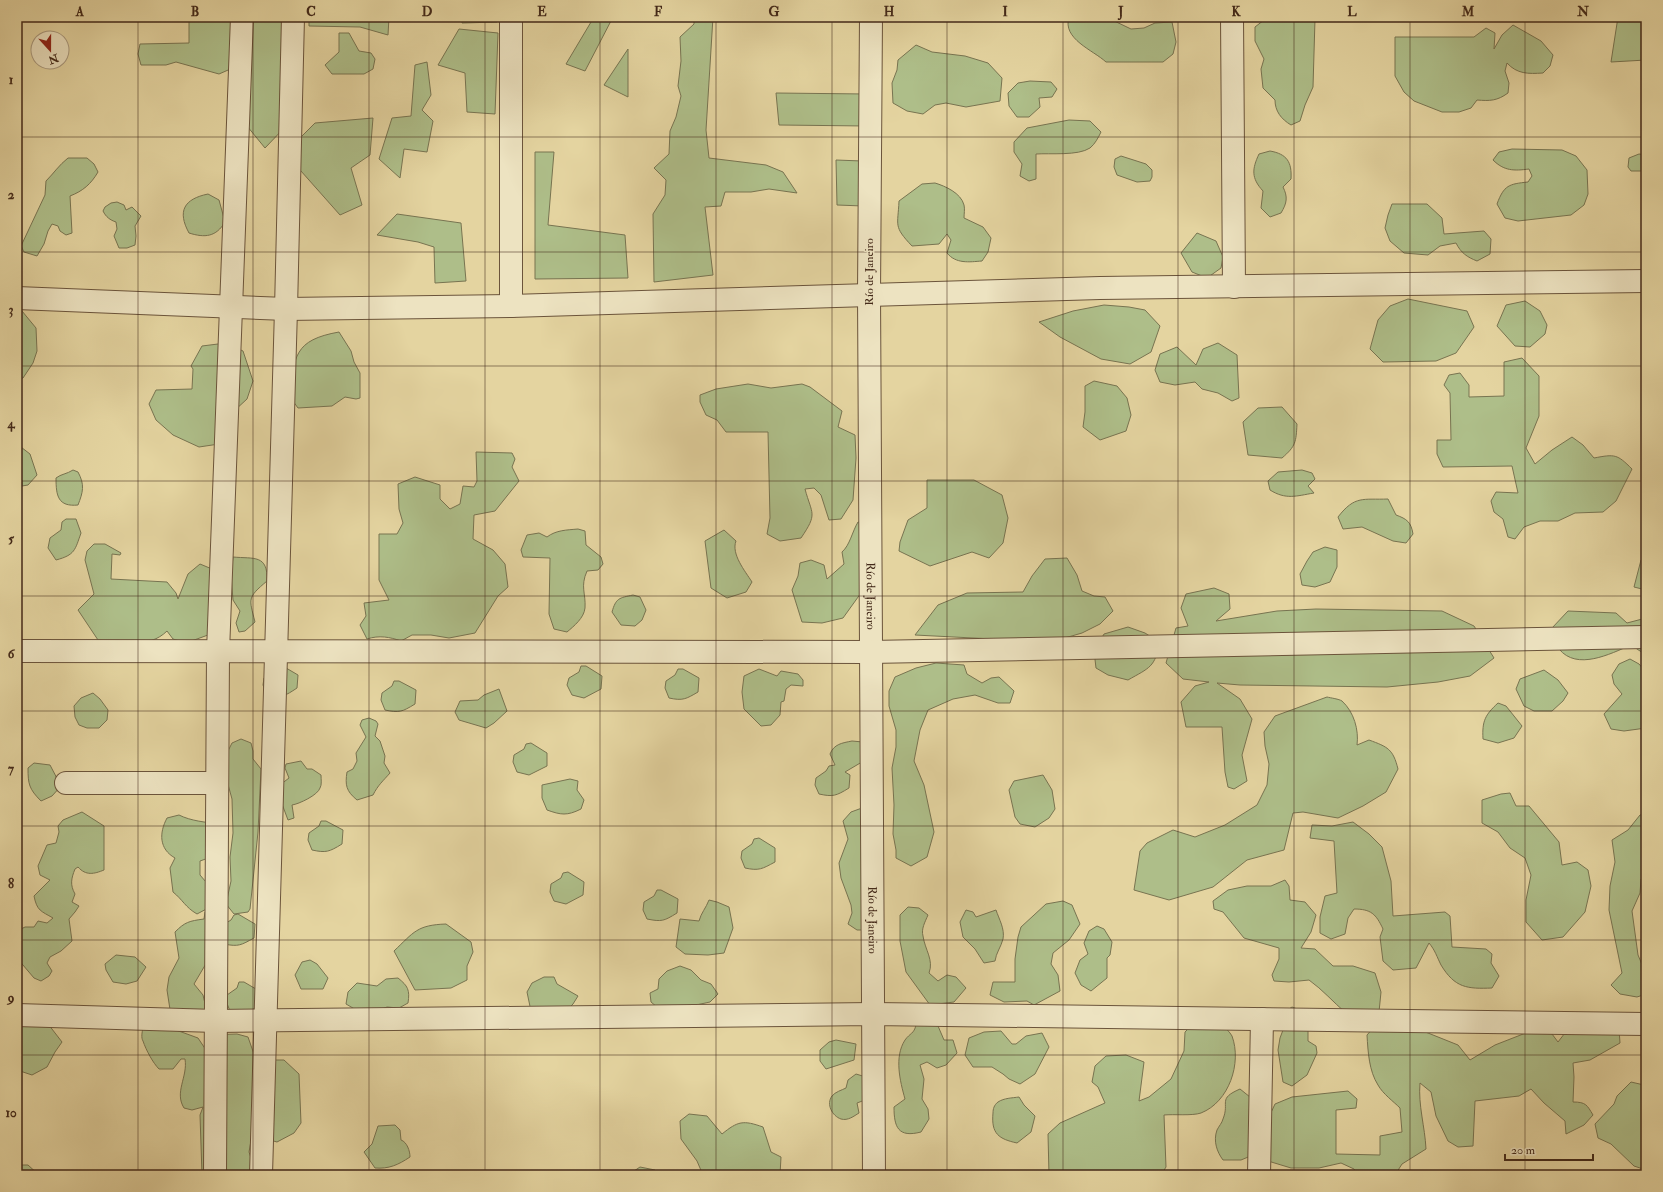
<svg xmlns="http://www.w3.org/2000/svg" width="1663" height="1192" viewBox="0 0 1663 1192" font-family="'IM FELL Double Pica',serif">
	<rect width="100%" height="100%" fill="#e4d4a0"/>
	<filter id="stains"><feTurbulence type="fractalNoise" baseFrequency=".005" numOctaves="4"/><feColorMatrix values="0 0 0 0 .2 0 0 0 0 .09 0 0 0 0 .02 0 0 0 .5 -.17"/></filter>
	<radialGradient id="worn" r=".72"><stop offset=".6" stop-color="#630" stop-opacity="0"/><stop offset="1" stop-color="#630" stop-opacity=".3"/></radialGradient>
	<path fill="#aebe89" stroke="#787451" d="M 189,17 L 239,17 L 235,67 L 219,74 L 176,62 L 166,65 L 141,65 L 138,54 L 140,44 L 189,43 Z
		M 249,17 L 286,17 L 286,126 L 265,148 L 247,126 Z
		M 309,17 L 389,17 L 388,35 L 360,27 L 309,26 Z
		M 462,17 L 498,17 L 497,22 L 462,23 Z
		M 594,17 L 613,17 L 585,71 L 566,64 Z
		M 694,17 L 713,17 L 706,130 L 709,158 L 766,165 L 783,172 L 797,193 L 769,189 L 751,192 L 725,192 L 721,206 L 705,207 L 713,275 L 654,282 L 653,214 L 665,195 L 666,180 L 654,168 L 669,154 L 670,131 L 676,117 L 681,96 L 678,86 L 681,61 L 680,37 L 694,24 Z
		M 1069,17 L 1106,17 L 1131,29 L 1144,28 L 1155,23 L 1172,22 L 1176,42 L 1173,54 L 1163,62 L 1106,62 C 1093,50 1062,39 1069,17 Z
		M 1303,17 L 1312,17 L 1315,19 L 1313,87 L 1305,105 L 1300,121 L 1291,125 C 1281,119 1275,111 1275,100 L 1263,88 L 1261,69 L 1264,59 L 1255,41 L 1255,27 L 1264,20 L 1299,20 Z
		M 1618,17 L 1646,17 L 1646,60 L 1611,62 Z
		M 1513,25 L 1541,41 L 1553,55 L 1550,66 L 1543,73 C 1528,74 1517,74 1507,63 L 1505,71 L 1509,83 L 1508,93 C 1497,101 1490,101 1477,100 L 1471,108 L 1459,112 L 1442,112 L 1414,101 L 1404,92 L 1395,76 L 1395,37 L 1474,37 L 1486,28 L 1495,33 L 1494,49 L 1502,35 Z
		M 459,29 L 498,33 L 495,114 L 467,112 L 465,73 L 438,65 Z
		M 339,33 L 349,33 L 359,51 L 371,53 L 375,59 L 373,69 L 364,74 L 332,74 L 325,65 L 339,52 Z
		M 916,45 L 932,52 L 965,56 L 988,63 L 1002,78 L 1000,101 L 966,107 L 946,103 L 935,105 L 923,114 L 907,111 L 893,103 L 892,83 L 897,70 L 898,60 Z
		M 628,49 L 628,97 L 604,85 Z
		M 427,62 L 431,95 L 422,110 L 433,121 L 427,152 L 404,149 L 400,178 L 379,159 L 392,118 L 411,116 L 415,65 Z
		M 1030,81 L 1051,82 L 1057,89 L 1052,97 L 1039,98 L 1040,107 L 1029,117 L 1017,117 L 1009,106 L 1008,93 L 1018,83 Z
		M 776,93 L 866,94 L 866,126 L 779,125 Z
		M 373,118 L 370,155 L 351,168 L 362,205 L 340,215 L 285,153 L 315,123 Z
		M 1069,120 L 1090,121 L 1101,132 C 1098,138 1095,144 1090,148 C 1078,156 1050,153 1036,154 L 1036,179 L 1029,181 L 1020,176 L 1022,164 L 1014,152 L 1014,142 L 1027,128 Z
		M 1512,149 L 1562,150 L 1576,156 L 1587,170 L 1588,194 L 1584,205 L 1571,215 L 1518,221 L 1505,218 L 1497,204 C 1504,185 1509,184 1528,182 L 1532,176 L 1529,169 C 1514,171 1504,171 1493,160 L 1499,152 Z
		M 1270,151 C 1287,154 1292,162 1291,179 L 1283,187 C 1288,197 1287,203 1281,213 L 1270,217 L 1261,208 L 1263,191 C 1251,178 1252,169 1259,154 Z
		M 535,152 L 554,152 L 548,225 L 625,235 L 628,278 L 535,279 Z
		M 1639,154 L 1646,155 L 1646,171 L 1631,171 L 1628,167 L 1629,158 Z
		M 1121,156 L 1146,164 L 1152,170 L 1152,177 L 1150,181 L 1137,182 L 1117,175 L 1114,167 L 1115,159 Z
		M 68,158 L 87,158 L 94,164 L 98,172 C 91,184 83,191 70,196 L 72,233 L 66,235 L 60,231 L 58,226 L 52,224 L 48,231 L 44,244 L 37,256 L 24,252 L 21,246 L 45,195 L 46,181 C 54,173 59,165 68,158 Z
		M 836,160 L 862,161 L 863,206 L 837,205 Z
		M 935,183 C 945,186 961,193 964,205 C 965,209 964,214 964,218 L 983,227 L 991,238 L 988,252 L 982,261 C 969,262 956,264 947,253 L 951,240 L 947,234 L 939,244 L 912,246 C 893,226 898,226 899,201 L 922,184 Z
		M 208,194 L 219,200 L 225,222 C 216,237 205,238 189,233 C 177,211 184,199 208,194 Z
		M 117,202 L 124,205 L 126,210 L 132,207 L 141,216 L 135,226 L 136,236 L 135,245 L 127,248 L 119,248 L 114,236 L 117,229 L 116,222 C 110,220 106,217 103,211 L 105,207 L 111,203 Z
		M 1392,204 L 1427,204 L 1442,218 L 1444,234 L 1484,231 L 1491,239 L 1490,254 L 1477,261 C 1467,257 1461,253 1456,243 L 1440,246 L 1428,255 L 1404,253 L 1390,241 L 1385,228 L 1388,215 Z
		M 397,214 L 461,223 L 466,281 L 435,283 L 434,247 L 418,242 L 377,235 Z
		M 1197,233 L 1216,241 L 1223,257 L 1221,268 L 1207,278 L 1192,272 L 1181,253 Z
		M 1408,299 L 1467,311 L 1474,327 L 1456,353 L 1436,361 L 1383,362 L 1370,349 L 1378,320 L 1390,306 Z
		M 1525,301 L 1540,311 L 1547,325 L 1545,334 L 1530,347 L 1515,346 L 1497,326 L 1506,305 Z
		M 1104,305 L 1129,307 L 1145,310 L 1160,326 L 1151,352 L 1130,364 L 1101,359 L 1060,337 L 1039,322 L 1073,311 Z
		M 17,310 L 22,311 L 36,328 L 37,351 L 33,363 L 23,378 L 17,380 Z
		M 339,332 L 351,351 L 354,362 L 360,373 L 360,398 L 356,399 L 345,397 L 332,406 L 298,408 L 290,397 C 294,356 294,340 339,332 Z
		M 226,343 L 243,351 L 253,381 L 247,399 L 234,411 L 219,444 L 199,447 L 173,435 L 156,420 L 149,404 L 156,390 L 192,389 L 193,369 L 191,366 L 202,346 Z
		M 1218,343 L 1237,355 L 1239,398 L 1232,401 L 1218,393 L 1202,389 L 1195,382 L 1175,385 L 1160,382 L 1155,370 L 1160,354 L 1177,347 L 1196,365 L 1203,349 Z
		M 1522,358 L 1539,376 L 1539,416 L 1526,448 L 1535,464 L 1552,450 L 1572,437 L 1583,445 L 1594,458 C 1615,454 1617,454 1632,469 L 1616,501 L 1603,512 L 1575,513 L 1558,521 L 1540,521 L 1524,527 L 1515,539 L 1508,537 L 1503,519 L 1494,512 L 1491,501 L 1496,492 L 1518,493 L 1512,466 L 1443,467 L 1437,454 L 1437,440 L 1451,440 L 1450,393 L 1444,385 L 1449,375 L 1460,373 L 1469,385 L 1469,397 L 1504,396 L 1504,362 Z
		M 1094,381 L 1117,386 L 1127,398 L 1131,415 L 1126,431 L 1100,440 L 1083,427 L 1085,412 L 1085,386 Z
		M 748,384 L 771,388 L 802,384 L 810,387 L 842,411 L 838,427 L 855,435 L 856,458 L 853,500 L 841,519 L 829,520 L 821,495 L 814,488 L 805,489 C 812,515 818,513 801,538 L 780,541 L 767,534 L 770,518 L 768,432 L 726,432 L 717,420 L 706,415 L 700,402 L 700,395 L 716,389 Z
		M 1282,407 L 1297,424 C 1296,442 1296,446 1282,458 L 1248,455 L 1243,422 L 1258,408 Z
		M 17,444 L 30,454 L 37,475 L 28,485 L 22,486 L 22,480 L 17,480 Z
		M 476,452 L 512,453 L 515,459 L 512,467 L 519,481 L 495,511 L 474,515 L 473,539 L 493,550 L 505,564 L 508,587 L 498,596 L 475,633 L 449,638 L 431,635 L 412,635 L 401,641 C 390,637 379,635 367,639 L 360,625 L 366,616 L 364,603 L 389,600 L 379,580 L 379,534 L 397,534 L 403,523 L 399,509 L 398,484 L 415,477 L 440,485 L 440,499 L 450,509 L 460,504 L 463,486 L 474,487 L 477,481 Z
		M 73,470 L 78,472 C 85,485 83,492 78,505 C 58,507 56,496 56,478 C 61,474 67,474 73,470 Z
		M 1302,470 L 1312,473 L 1315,479 L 1308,486 L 1314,493 C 1296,496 1286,500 1270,490 L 1268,481 L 1278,472 Z
		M 927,480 L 974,480 L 1002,495 L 1008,518 L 1003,543 L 989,558 L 972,552 L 930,566 L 899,551 L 900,542 L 908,520 L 927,508 Z
		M 1388,499 L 1396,515 C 1407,519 1411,522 1413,534 L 1406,543 L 1393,541 L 1362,527 L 1343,529 L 1338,517 C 1355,495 1363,500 1388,499 Z
		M 66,519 L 76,519 L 81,533 C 75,550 75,555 56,560 L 48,548 L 50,538 L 61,530 L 62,522 Z
		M 858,522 L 864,523 L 866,586 L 843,618 L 822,623 L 802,622 L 792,590 L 798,576 L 800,563 L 811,560 L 824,565 L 827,579 L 844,564 L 842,552 C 850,545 852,532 858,522 Z
		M 578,529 L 585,531 L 586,545 L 601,557 L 603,564 L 598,570 L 587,571 C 580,587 586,593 585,608 C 584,618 574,626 567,632 L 554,629 L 549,614 L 550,558 L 523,557 L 521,550 L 527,535 L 539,533 L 547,537 C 556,530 567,530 578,529 Z
		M 724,530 L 736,541 C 731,554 745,571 752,582 L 746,592 L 727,598 L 711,588 L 705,541 Z
		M 94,544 L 105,544 L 121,553 L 120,555 L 112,554 L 111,579 L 167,582 L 176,593 L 178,599 L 188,574 L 200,564 L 212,569 L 213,622 L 208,635 L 186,643 L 173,639 L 167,631 C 149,649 122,642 98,640 L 78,610 L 94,594 L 85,560 L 87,551 Z
		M 1325,547 L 1337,550 L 1337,567 L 1330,582 L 1315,587 L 1302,585 L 1300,574 L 1307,561 L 1313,552 Z
		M 233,557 C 254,559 268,554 267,581 C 247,598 249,598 255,622 L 245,631 L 239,632 L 236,623 L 240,611 L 233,600 L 231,575 Z
		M 1067,558 L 1077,575 L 1082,591 L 1094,596 L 1105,597 L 1113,611 L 1100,624 L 1082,633 L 1051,642 L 915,635 L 938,605 L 967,593 L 1023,592 L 1032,576 L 1045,559 Z
		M 1646,558 L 1646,590 L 1634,587 L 1641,560 Z
		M 1214,588 L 1229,594 L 1230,609 L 1216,621 L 1277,611 L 1316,609 L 1442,611 L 1474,626 L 1494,658 L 1470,676 L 1438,682 L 1387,687 L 1240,685 L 1217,683 L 1240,699 L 1252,719 L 1242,755 L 1247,781 L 1234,789 L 1228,787 L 1225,772 L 1222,727 L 1186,727 L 1181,702 L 1195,686 L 1209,682 L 1183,679 L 1166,663 L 1176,628 L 1188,626 L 1181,608 L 1186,594 Z
		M 633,595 L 640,597 L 646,610 L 642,620 L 635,626 L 621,625 L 612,612 C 616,598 619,598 633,595 Z
		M 1568,611 L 1616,613 L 1627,623 L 1646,618 L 1646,655 L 1631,645 C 1610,654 1577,671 1559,649 C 1555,644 1554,634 1552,628 Z
		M 1128,627 L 1145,633 L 1159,642 C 1156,667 1149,668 1128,680 L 1108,675 L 1096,668 L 1094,651 L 1104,634 Z
		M 1630,659 L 1639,664 L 1646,672 L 1646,728 L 1624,731 L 1611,729 L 1604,714 L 1622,694 L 1614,684 L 1612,675 L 1619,664 Z
		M 936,663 L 964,665 L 967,674 L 982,683 L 991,678 L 999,677 L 1014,691 L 1010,703 L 998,703 L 975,695 L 953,699 L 928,710 L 920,730 L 914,761 L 924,785 L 934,832 L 927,857 L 911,866 L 896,858 L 896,850 L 893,834 L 894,805 L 892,768 L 896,747 L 896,730 L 889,706 L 889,691 L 895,677 L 916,668 Z
		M 281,665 L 298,675 L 297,688 C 285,696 282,698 267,695 L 263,685 L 264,678 Z
		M 581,666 L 586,666 L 602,676 L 601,689 L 584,698 L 572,695 L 567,685 L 569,678 L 579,672 Z
		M 678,669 L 683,669 L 699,678 L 698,692 C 686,699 683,701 669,698 L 665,688 L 666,681 L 675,675 Z
		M 759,669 L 777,676 L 781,671 L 798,674 L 803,680 L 803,686 L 791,685 L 786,689 L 784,701 L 781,702 L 780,715 L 771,725 L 761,726 L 744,709 L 742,692 L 744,676 Z
		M 1544,670 L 1558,680 L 1568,693 L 1563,701 L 1552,711 L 1534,711 L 1524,706 L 1516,689 L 1520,679 Z
		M 394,681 L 399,681 L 416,690 L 415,704 C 402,712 399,713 385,710 L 381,700 L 382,693 L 392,686 Z
		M 499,689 L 507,711 L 494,723 L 486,728 L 459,720 L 455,712 L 460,701 L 478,700 L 484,695 Z
		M 93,693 L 100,699 L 108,710 L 107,720 L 99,728 L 87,728 L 79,725 L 75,717 L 74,706 L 81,698 Z
		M 1327,697 C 1331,698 1339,699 1342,701 C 1354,712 1359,730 1357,745 L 1369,740 C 1388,747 1393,749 1398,769 L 1386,792 L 1363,806 L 1338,818 L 1303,812 L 1293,813 L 1284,850 L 1247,860 L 1213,887 L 1169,900 L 1134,890 L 1140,851 L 1147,843 L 1173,830 L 1195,837 L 1225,825 L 1257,805 L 1267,785 L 1269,764 L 1265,746 L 1264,732 L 1275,716 Z
		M 1498,703 L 1506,706 L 1522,726 L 1514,738 L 1498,743 L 1483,739 C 1482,721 1485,715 1498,703 Z
		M 369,718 L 376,721 L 378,724 L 375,736 L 380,741 L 385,756 L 384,763 L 390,773 C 383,781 378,785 373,795 L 357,800 C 346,791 345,785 347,772 L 353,769 L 357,761 L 356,753 L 366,737 L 360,725 L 362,720 Z
		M 241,739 L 251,743 L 253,751 L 253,759 L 261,769 L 258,832 L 250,909 L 248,912 L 234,914 L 226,904 L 231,881 L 230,857 L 233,833 L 232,799 L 226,777 L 226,755 L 232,743 Z
		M 852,741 L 863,742 L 867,759 L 845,772 L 850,775 L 849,788 C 836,796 833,797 819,794 L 815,785 L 816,778 L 826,771 L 829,766 L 835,765 L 830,754 C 834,744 842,743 852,741 Z
		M 531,743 L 547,753 L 547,766 L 529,775 L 517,772 L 513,762 L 514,755 L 524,749 L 526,744 Z
		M 301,761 L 307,769 L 312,769 L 321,775 C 321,779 322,785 320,788 C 318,795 299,804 292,805 L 294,818 L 288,820 L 276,788 L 289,778 L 285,768 L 286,764 Z
		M 34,763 L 50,765 L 61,786 L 52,796 L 41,801 C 29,789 28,784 28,768 Z
		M 1043,775 L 1052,790 L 1055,809 L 1049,818 L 1035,827 L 1020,824 L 1015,817 L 1009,790 L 1014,781 Z
		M 570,779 L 578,781 L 577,790 L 584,800 L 581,809 C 567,816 561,815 547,810 L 542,798 L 542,785 Z
		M 1510,793 L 1516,806 L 1529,806 L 1559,842 L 1562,865 L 1577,862 L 1588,870 L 1591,886 L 1585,912 L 1563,937 L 1542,940 L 1526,922 L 1526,900 L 1531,875 L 1525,858 L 1510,848 L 1498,832 L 1482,823 L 1482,800 L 1501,794 Z
		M 862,808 L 869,930 L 857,930 L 848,924 L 852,913 L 851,905 L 841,878 L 839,863 L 848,839 L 843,821 L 851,812 Z
		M 82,812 L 104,826 L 104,870 C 94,874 86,876 78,867 L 75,869 C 71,879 70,885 75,894 L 72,902 L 79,906 L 75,912 L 69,919 L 72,941 L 61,951 L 50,957 L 47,963 L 52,971 L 49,976 L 41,981 L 34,978 L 17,958 L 17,931 L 25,927 L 34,927 L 38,921 L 47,923 L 53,918 C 41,911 37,911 34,896 L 50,880 L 40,875 L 38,866 L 47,845 L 56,843 L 59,832 L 58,826 L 63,820 Z
		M 1646,814 L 1646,883 L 1641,879 L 1640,893 L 1632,911 L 1638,955 L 1646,974 L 1646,994 L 1637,997 L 1620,994 L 1611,985 L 1622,973 L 1609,910 L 1610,886 L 1615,862 L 1612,840 L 1628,830 L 1640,815 Z
		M 179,815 C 191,821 205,822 218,824 L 214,856 L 200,861 L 200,875 L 206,882 L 212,906 L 197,914 C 185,907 183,900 173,892 L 170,868 L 175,858 C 159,849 159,833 167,818 Z
		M 321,821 L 326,821 L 343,830 L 342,844 C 329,852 326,853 312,850 L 308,840 L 309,833 L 319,826 Z
		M 1353,822 L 1369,834 L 1382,847 L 1391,881 L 1393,916 L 1445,912 L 1450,916 L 1452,947 L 1486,949 L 1492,954 L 1491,963 L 1499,976 L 1492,988 C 1467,989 1455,988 1441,965 C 1437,957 1435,950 1429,943 L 1416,968 L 1393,970 L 1383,961 L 1380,937 L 1383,929 C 1376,914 1371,909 1354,909 L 1348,918 L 1345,934 L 1331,939 L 1320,933 L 1320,917 L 1325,896 L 1337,893 L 1334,841 L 1310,838 L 1312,825 L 1332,826 Z
		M 759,838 L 775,848 L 775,862 C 762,869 759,871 745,868 L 741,858 L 742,851 L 752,844 L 754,839 Z
		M 568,872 L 584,882 L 583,895 L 566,904 L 554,901 L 550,892 L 551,884 L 561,878 L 563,873 Z
		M 1285,880 L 1289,886 L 1290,900 L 1305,902 L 1316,915 L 1311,932 L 1301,948 L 1315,949 L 1333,966 L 1353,966 L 1375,973 L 1381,992 L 1379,1012 L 1346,1013 C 1333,1002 1323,990 1309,980 L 1289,982 L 1274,981 L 1272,975 L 1279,959 L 1279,948 L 1244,938 L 1223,912 L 1214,909 L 1213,901 L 1228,890 L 1247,886 L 1271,886 Z
		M 657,890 L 661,890 L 678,899 L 677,913 C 664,921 662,922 647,919 L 643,910 L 644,902 L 654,896 Z
		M 709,900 L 717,902 L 729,907 L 733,928 L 724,953 L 708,955 L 685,954 L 676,947 L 680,919 L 699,921 C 701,913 706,908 709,900 Z
		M 1063,901 L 1072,905 L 1080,924 L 1069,940 L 1053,953 L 1051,964 L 1058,975 L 1060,991 L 1034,1005 L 1027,1001 L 1004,1002 L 990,995 L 993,982 L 1015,982 L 1015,959 L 1018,937 L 1021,927 L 1046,904 Z
		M 908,907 L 919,908 L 928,915 C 925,922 921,929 923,936 C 925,950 934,960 929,973 L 938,981 L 947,975 L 956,977 L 966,988 L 954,1002 L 930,1005 L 906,972 L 900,941 L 900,915 Z
		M 966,910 L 973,912 L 976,917 L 996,910 C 999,919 1005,929 1003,939 C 1001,947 996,953 995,961 L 984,963 L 975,949 L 963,937 L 960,922 Z
		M 205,912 L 214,913 L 226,923 L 231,920 L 234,915 L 238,914 L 255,924 L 254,938 C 241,945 239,947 224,944 L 214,950 L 194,984 L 203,995 L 206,1008 L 196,1019 L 171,1016 L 167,990 L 169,977 L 179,958 L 175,932 C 185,922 189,921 204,919 Z
		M 446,924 L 471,942 L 473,952 L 467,966 L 467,980 L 451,988 L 415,990 L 394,951 C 414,932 417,925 446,924 Z
		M 1097,926 L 1104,929 L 1112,942 L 1110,955 L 1107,958 L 1107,978 L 1091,991 L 1081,985 L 1075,973 L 1080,960 L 1088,954 L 1084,943 L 1089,931 Z
		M 116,955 L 135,957 L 146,967 L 137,981 L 126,984 L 113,982 L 106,970 L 105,964 Z
		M 310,960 L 317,964 L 328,978 L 323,989 L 301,989 L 295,975 L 302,962 Z
		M 680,966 L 691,970 L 701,980 L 711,984 L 718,994 L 710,1002 L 682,1008 L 657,1007 L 651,1002 L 650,993 L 658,989 L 659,979 L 667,971 Z
		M 544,977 L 554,977 L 557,984 L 578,996 L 573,1004 L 558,1019 L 532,1016 L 527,992 L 532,983 Z
		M 398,978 C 408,986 410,990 408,1003 L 399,1008 L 387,1007 L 375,1012 L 358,1011 L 346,1004 L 348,992 L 357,983 L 377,986 L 386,979 Z
		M 239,982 L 244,982 L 261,992 L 260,1005 L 249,1012 L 230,1011 L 226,1001 L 227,995 L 237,988 Z
		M 1292,1007 L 1302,1011 L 1308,1028 L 1308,1041 L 1316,1046 L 1317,1053 L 1307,1075 L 1292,1086 L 1283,1082 L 1278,1050 L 1280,1038 L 1283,1030 L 1286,1011 Z
		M 28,1015 L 45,1020 L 62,1042 L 55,1052 L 47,1067 L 32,1075 L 17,1070 L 17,1031 Z
		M 925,1023 L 938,1026 L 944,1040 L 953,1040 L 957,1053 L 946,1065 L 937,1068 L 927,1062 L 920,1065 L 924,1079 L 922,1099 L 928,1109 L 929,1119 L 921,1132 C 898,1138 894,1127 894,1107 L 905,1099 C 900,1081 894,1057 905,1040 C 910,1033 914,1034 916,1025 Z
		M 1222,1024 C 1225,1028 1230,1032 1232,1036 C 1242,1063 1229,1102 1201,1113 C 1192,1116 1174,1114 1164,1115 L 1166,1167 L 1161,1175 L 1049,1175 L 1048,1134 L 1060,1123 L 1105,1103 L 1098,1087 L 1092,1082 L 1095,1066 L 1106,1056 L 1126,1055 L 1144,1062 L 1139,1101 L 1149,1097 L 1171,1079 L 1184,1051 L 1185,1032 L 1191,1026 Z
		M 1375,1026 L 1408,1026 L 1428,1033 L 1458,1045 L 1470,1060 L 1495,1045 L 1536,1029 L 1552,1034 L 1558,1042 L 1568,1029 L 1619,1029 L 1620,1043 L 1590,1060 L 1573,1063 L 1574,1077 L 1573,1102 C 1586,1102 1587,1105 1593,1115 L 1584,1125 L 1566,1134 L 1565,1121 L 1544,1103 L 1531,1089 L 1519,1096 L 1475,1101 L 1473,1146 L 1458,1147 L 1448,1141 L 1436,1116 L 1431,1092 L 1420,1083 C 1418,1105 1425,1127 1426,1149 L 1402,1164 L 1395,1175 L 1357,1175 L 1354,1169 L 1341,1163 L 1319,1168 L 1291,1168 L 1268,1161 L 1269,1117 L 1275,1104 L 1292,1097 L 1348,1091 L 1357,1099 L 1356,1108 L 1336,1110 L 1336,1154 L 1380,1155 L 1380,1136 L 1402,1132 L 1400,1108 C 1393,1101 1383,1094 1378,1085 C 1369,1071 1368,1052 1367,1035 Z
		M 143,1028 L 176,1030 L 198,1038 L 206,1050 L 206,1035 L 237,1034 L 248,1037 L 256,1060 L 284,1060 L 299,1074 L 301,1123 L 294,1133 L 277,1142 L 252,1135 L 249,1152 L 254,1167 L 272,1175 L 202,1175 L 200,1115 L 203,1107 L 192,1110 L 184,1108 C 174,1092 188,1077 185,1059 L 181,1059 L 173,1069 L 159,1069 C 153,1063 146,1050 143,1041 C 141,1038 142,1032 143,1028 Z
		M 1001,1031 L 1012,1044 L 1016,1044 L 1026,1036 L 1042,1033 L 1049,1047 L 1035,1074 L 1020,1084 L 1009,1079 L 1003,1074 L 992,1067 L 973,1067 L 965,1055 L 969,1038 L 984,1032 Z
		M 836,1040 L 856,1044 L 854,1060 L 826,1069 L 820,1061 L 820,1050 L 829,1042 Z
		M 856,1074 L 866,1077 L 865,1100 L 857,1103 L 859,1113 C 854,1116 848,1121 841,1119 C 832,1116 826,1104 832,1096 C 835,1092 842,1090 846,1088 L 848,1080 Z
		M 1631,1082 L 1644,1085 L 1646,1083 L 1646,1105 L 1642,1106 L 1644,1114 L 1646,1117 L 1646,1170 L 1634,1166 L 1611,1144 L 1598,1138 L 1595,1124 L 1614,1104 L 1617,1096 Z
		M 1240,1089 L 1250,1097 L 1253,1155 L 1241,1160 L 1223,1160 C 1217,1152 1213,1141 1217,1130 C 1219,1126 1222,1123 1223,1119 C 1230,1102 1217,1099 1240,1089 Z
		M 1019,1097 L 1024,1105 L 1035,1116 L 1031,1132 L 1017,1143 C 999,1139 991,1134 993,1113 C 993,1109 994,1105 998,1102 C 1004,1098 1012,1098 1019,1097 Z
		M 689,1114 L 707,1116 L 722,1134 C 738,1121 743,1120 763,1127 L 771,1152 L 781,1157 L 780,1175 L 703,1175 L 697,1161 L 681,1139 L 680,1121 Z
		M 395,1125 L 400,1130 L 401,1140 C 407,1142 410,1151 410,1157 C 398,1165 389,1169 375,1168 L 364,1152 L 372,1144 L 378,1126 Z
		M 21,1165 L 28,1165 L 39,1175 L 17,1175 L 17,1168 Z
		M 640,1167 L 655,1170 L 657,1175 L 619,1175 L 634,1171 Z"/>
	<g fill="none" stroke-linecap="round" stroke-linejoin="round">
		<defs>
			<g id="minor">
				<path id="s1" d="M 871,17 L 869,294 L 874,1175"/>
				<path d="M 1232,17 L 1234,287"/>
				<path d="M 17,298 L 286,309 L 511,306 L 1100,288 L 1646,281"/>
				<path d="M 511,306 L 511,17"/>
				<path d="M 17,651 L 870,652 L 1646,637"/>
				<path d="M 66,783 L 217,783"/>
				<path d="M 17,1015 L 216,1021 L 873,1014 L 1646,1024"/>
				<path d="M 215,1175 L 218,652 L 242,17"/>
				<path d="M 261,1175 L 286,309 L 293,17"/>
				<path d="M 1259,1175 L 1262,1019"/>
			</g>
		</defs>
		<use href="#minor" stroke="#6b543b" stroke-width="24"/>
		<use href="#minor" stroke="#ede3c1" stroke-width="22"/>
	</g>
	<path fill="none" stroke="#432919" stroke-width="1" stroke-opacity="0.55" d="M 138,17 L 138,1175M 253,17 L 253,1175M 369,17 L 369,1175M 485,17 L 485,1175M 600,17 L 600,1175M 716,17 L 716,1175M 832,17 L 832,1175M 947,17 L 947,1175M 1063,17 L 1063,1175M 1178,17 L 1178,1175M 1294,17 L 1294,1175M 1410,17 L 1410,1175M 1525,17 L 1525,1175M 17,137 L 1646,137M 17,252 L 1646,252M 17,366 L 1646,366M 17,481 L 1646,481M 17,596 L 1646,596M 17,711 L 1646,711M 17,826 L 1646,826M 17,940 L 1646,940M 17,1055 L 1646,1055"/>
	<g text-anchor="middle" stroke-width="3" stroke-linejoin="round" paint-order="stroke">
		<g font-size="12" fill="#432919" stroke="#ede3c1">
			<text transform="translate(869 272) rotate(-90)" y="4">Río de Janeiro</text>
			<text dy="4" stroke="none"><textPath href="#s1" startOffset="579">Río de Janeiro</textPath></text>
			<text dy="4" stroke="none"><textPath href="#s1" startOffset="903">Río de Janeiro</textPath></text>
		</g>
	</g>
	<rect width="1663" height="1192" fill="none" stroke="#e4d4a0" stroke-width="44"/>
	<g transform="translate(50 50) rotate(159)"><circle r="19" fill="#ede3c1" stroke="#a9997e"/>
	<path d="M0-3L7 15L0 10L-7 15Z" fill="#8f2418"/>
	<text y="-6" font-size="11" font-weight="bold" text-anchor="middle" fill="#432919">N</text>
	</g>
	<path d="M1505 1154v6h88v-6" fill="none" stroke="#432919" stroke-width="2"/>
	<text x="1511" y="1154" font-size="12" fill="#432919" stroke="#ede3c1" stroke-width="3" paint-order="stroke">20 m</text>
	<rect x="22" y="22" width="1619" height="1148" fill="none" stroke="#432919" stroke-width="1.5"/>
	<g font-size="13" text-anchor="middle" font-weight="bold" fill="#432919">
		<text x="80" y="16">A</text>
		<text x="195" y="16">B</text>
		<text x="311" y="16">C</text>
		<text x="427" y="16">D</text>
		<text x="542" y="16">E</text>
		<text x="658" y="16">F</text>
		<text x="774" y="16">G</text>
		<text x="889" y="16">H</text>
		<text x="1005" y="16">I</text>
		<text x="1121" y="16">J</text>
		<text x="1236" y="16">K</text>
		<text x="1352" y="16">L</text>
		<text x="1468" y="16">M</text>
		<text x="1583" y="16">N</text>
		<text x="11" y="84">1</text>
		<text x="11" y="199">2</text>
		<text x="11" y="314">3</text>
		<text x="11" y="428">4</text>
		<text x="11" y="543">5</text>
		<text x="11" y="658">6</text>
		<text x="11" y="773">7</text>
		<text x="11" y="888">8</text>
		<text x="11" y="1002">9</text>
		<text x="11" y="1117">10</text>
	</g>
	<rect width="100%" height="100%" filter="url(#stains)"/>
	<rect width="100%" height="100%" fill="url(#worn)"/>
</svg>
